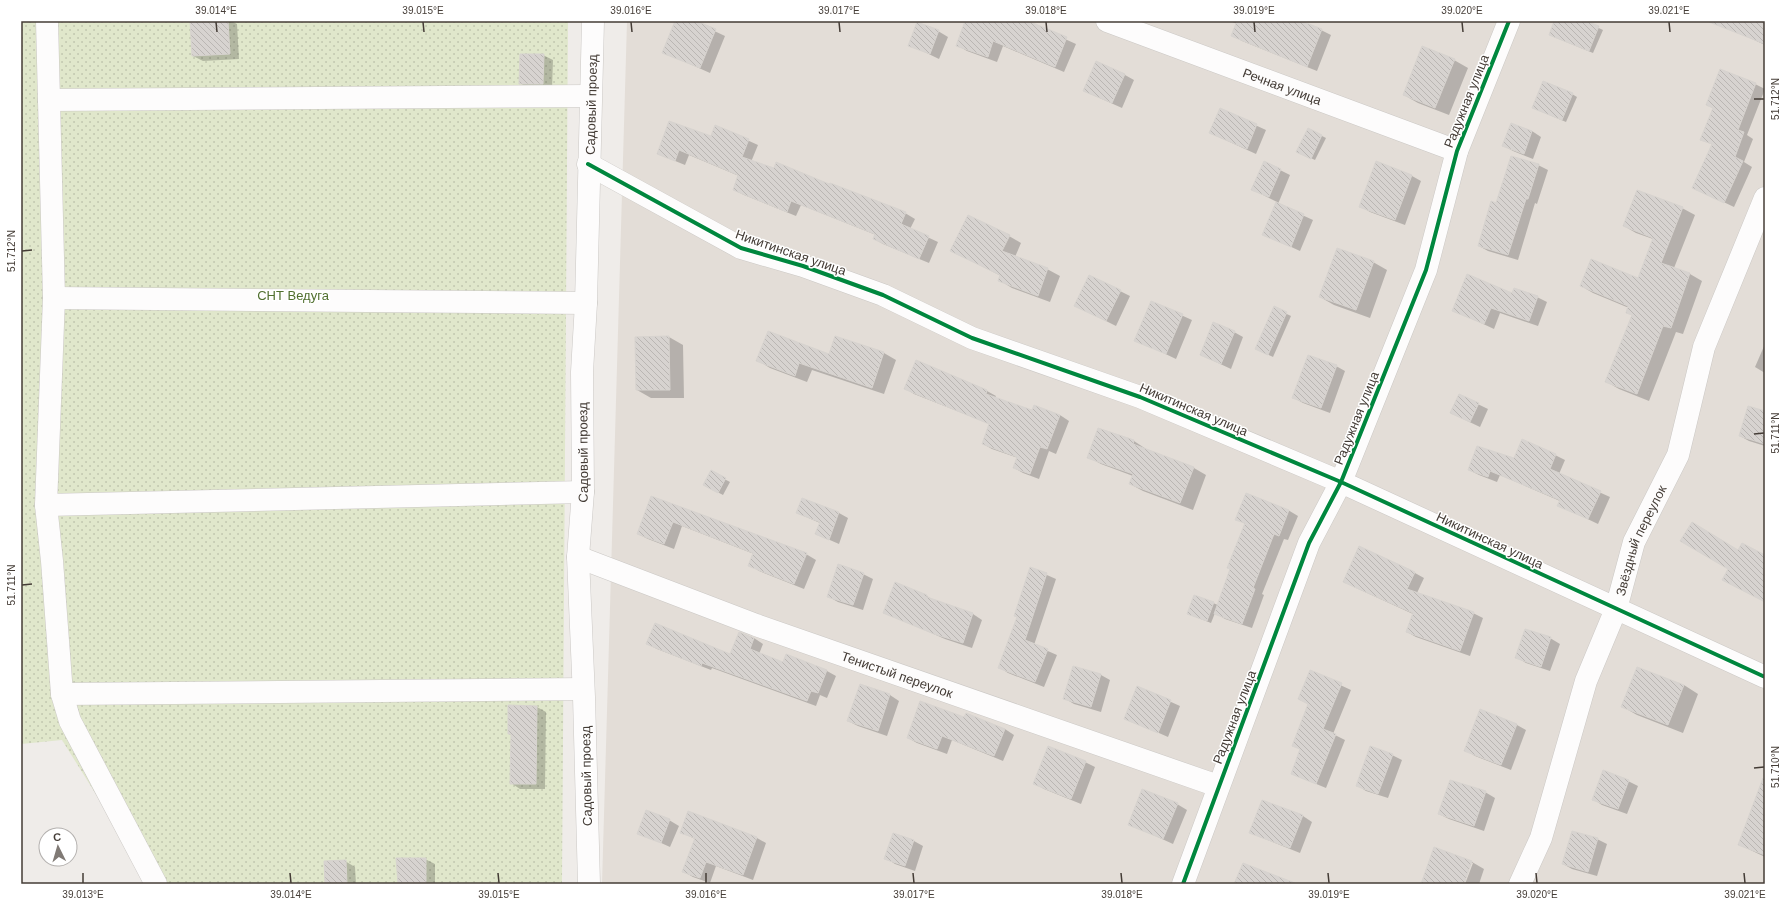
<svg xmlns="http://www.w3.org/2000/svg" width="1786" height="905" viewBox="0 0 1786 905" font-family="Arial,sans-serif">
	<defs>
		<pattern id="green-dots" width="8" height="8" patternUnits="userSpaceOnUse"><rect width="8" height="8" fill="#e0e7cb"/><path d="M2 2h.1M6 6h.1" fill="none" stroke="#c1c7af" stroke-width="1.8" stroke-linecap="round"/></pattern>
		<pattern id="building-back-hatch" width="6" height="6" patternUnits="userSpaceOnUse"><rect width="6" height="6" fill="#d7d3d0"/><path d="M-1 5l2 2M0 0l6 6M5-1l2 2" fill="none" stroke="#bab6b3"/></pattern>
	</defs>
	<rect width="100%" height="100%" fill="#efece9"/>
	<path fill="#e3ddd7" d="M 627,21 L 1765,21 L 1765,884 L 602,884 Z"/>
	<path fill="url(#green-dots)" d="M 21,21 L 568,21 L 562,884 L 152,884 L 62,740 L 21,744 Z"/>
	<path fill="#0003" d="M 191,21 L 231,21 L 237,24 L 239,59 L 203,61 L 193,56 Z
		M 676,21 L 693,21 L 725,36 L 710,73 L 663,52 Z
		M 966,21 L 1025,21 L 1076,44 L 1064,72 L 1003,46 L 997,62 L 967,51 L 957,45 Z
		M 1230,21 L 1295,21 L 1321,30 L 1331,35 L 1317,71 L 1242,41 L 1232,35 L 1237,24 Z
		M 1556,21 L 1584,21 L 1603,30 L 1593,53 L 1554,37 Z
		M 1741,21 L 1765,21 L 1765,45 L 1737,32 Z
		M 938,31 L 948,37 L 939,59 L 910,45 Z
		M 543,55 L 553,60 L 552,89 L 529,89 L 520,83 Z
		M 1454,60 L 1468,68 L 1449,115 L 1418,103 L 1404,95 Z
		M 1125,75 L 1134,80 L 1122,108 L 1084,91 Z
		M 1755,84 L 1765,89 L 1747,135 L 1753,139 L 1744,162 L 1752,167 L 1734,207 L 1694,188 L 1713,145 L 1702,139 L 1714,108 L 1707,105 Z
		M 1572,94 L 1577,97 L 1566,122 L 1533,108 Z
		M 1220,109 L 1266,130 L 1256,154 L 1210,133 Z
		M 1512,124 L 1532,131 L 1541,137 L 1533,159 L 1513,151 L 1504,146 Z
		M 716,126 L 758,145 L 751,162 L 830,186 L 905,213 L 915,219 L 910,229 L 938,242 L 929,263 L 883,244 L 874,239 L 876,235 L 801,205 L 796,216 L 744,195 L 734,190 L 739,176 L 689,155 L 685,165 L 658,154 L 711,137 Z
		M 1308,129 L 1326,138 L 1315,160 L 1302,154 Z
		M 1377,163 L 1412,176 L 1421,181 L 1405,225 L 1370,212 L 1360,206 Z
		M 1538,165 L 1548,170 L 1537,204 L 1535,203 L 1518,260 L 1488,251 L 1479,246 L 1497,204 Z
		M 1280,170 L 1290,175 L 1278,204 L 1313,220 L 1300,251 L 1263,234 L 1277,202 L 1253,190 Z
		M 1682,208 L 1695,215 L 1674,268 L 1690,274 L 1702,281 L 1683,334 L 1676,332 L 1649,401 L 1619,389 L 1607,382 L 1633,315 L 1629,308 L 1593,293 L 1581,286 L 1639,279 L 1653,239 L 1636,233 L 1624,226 Z
		M 1009,236 L 1021,243 L 1015,257 L 1047,269 L 1060,276 L 1050,302 L 1012,288 L 999,280 L 1001,276 L 964,257 Z
		M 1373,262 L 1387,270 L 1370,318 L 1334,305 L 1320,297 Z
		M 1120,291 L 1130,296 L 1116,326 L 1076,306 Z
		M 1512,294 L 1537,297 L 1547,302 L 1538,326 L 1500,313 L 1494,329 L 1453,310 Z
		M 1152,302 L 1192,320 L 1176,359 L 1136,340 Z
		M 1274,308 L 1291,316 L 1273,357 L 1260,351 Z
		M 1234,332 L 1243,337 L 1231,369 L 1201,355 Z
		M 669,337 L 683,345 L 684,398 L 651,398 L 637,390 Z
		M 836,337 L 884,353 L 896,360 L 884,394 L 812,370 L 807,382 L 770,368 L 757,360 L 830,356 Z
		M 1765,344 L 1765,373 L 1755,367 Z
		M 917,361 L 987,391 L 996,396 L 995,398 L 1033,411 L 1060,415 L 1069,421 L 1056,454 L 1049,451 L 1039,479 L 1023,473 L 1014,468 L 1018,458 L 992,449 L 983,444 L 990,424 L 914,394 L 905,388 Z
		M 1336,366 L 1345,371 L 1330,413 L 1303,403 L 1294,398 Z
		M 1459,395 L 1488,409 L 1480,427 L 1461,418 Z
		M 1765,412 L 1765,446 L 1749,441 L 1740,436 Z
		M 1134,441 L 1146,449 L 1146,450 L 1194,468 L 1206,475 L 1193,510 L 1143,491 L 1130,484 L 1133,476 L 1101,464 L 1088,457 Z
		M 1555,455 L 1565,460 L 1559,474 L 1610,497 L 1598,524 L 1558,505 L 1560,501 L 1500,475 L 1497,482 L 1479,475 L 1469,470 L 1514,460 Z
		M 711,472 L 730,482 L 723,495 L 704,485 Z
		M 652,498 L 806,554 L 816,560 L 804,589 L 759,571 L 750,565 L 754,554 L 682,526 L 674,549 L 648,539 L 638,534 Z
		M 802,499 L 839,513 L 848,518 L 839,544 L 816,534 L 820,523 L 797,513 Z
		M 1288,510 L 1298,516 L 1288,540 L 1284,539 L 1262,594 L 1264,595 L 1252,628 L 1225,619 L 1215,613 L 1211,623 L 1188,614 L 1213,603 L 1218,605 L 1245,524 L 1237,519 Z
		M 1031,568 L 1056,579 L 1034,645 L 1057,655 L 1044,687 L 1008,673 L 999,667 L 1018,617 Z
		M 1415,573 L 1424,578 L 1417,593 L 1473,613 L 1483,618 L 1470,656 L 1416,637 L 1407,632 L 1413,614 L 1354,587 Z
		M 863,574 L 873,579 L 863,610 L 838,602 L 829,597 Z
		M 896,584 L 927,596 L 936,602 L 973,614 L 982,620 L 972,648 L 945,639 L 884,612 Z
		M 754,638 L 763,644 L 759,654 L 784,663 L 827,671 L 836,676 L 827,698 L 820,695 L 816,706 L 712,668 L 711,670 L 657,649 L 647,644 L 731,656 Z
		M 1550,638 L 1560,644 L 1550,671 L 1526,663 L 1516,657 Z
		M 1310,671 L 1351,690 L 1333,734 L 1345,740 L 1326,788 L 1292,774 L 1301,749 L 1309,705 Z
		M 1101,675 L 1110,680 L 1101,712 L 1074,704 L 1064,698 Z
		M 860,685 L 890,695 L 899,701 L 887,736 L 858,726 L 848,721 Z
		M 1684,685 L 1698,694 L 1683,733 L 1637,715 L 1623,707 Z
		M 1138,687 L 1180,706 L 1168,737 L 1125,718 Z
		M 537,707 L 546,712 L 545,789 L 520,789 L 511,783 L 512,735 L 509,733 Z
		M 1481,711 L 1517,725 L 1526,730 L 1511,770 L 1475,756 L 1465,750 Z
		M 1005,729 L 1014,735 L 1003,761 L 952,740 L 947,754 L 917,743 L 908,738 Z
		M 1392,755 L 1402,760 L 1388,798 L 1366,791 L 1357,785 Z
		M 1085,762 L 1095,767 L 1081,804 L 1044,789 L 1035,784 Z
		M 1628,781 L 1638,786 L 1627,814 L 1602,805 L 1593,799 Z
		M 1485,792 L 1495,798 L 1484,831 L 1449,819 L 1439,814 Z
		M 1263,801 L 1303,816 L 1312,822 L 1300,853 L 1260,837 L 1250,832 Z
		M 1177,804 L 1187,810 L 1173,844 L 1129,824 Z
		M 1765,806 L 1765,857 L 1740,845 Z
		M 688,812 L 757,838 L 766,843 L 753,880 L 716,866 L 710,883 L 693,877 L 684,872 L 695,839 L 681,832 Z
		M 669,820 L 679,826 L 670,847 L 639,833 Z
		M 894,834 L 914,841 L 923,846 L 915,871 L 895,864 L 886,858 Z
		M 1597,839 L 1607,844 L 1597,876 L 1572,869 L 1563,864 Z
		M 1434,849 L 1472,862 L 1484,869 L 1479,884 L 1465,884 L 1473,863 L 1471,863 L 1463,884 L 1422,884 Z
		M 425,859 L 435,864 L 435,884 L 402,884 L 399,882 Z
		M 345,861 L 355,867 L 356,884 L 326,884 Z"/>
	<path fill="url(#building-back-hatch)" stroke="#d7d3cf" d="M 190,21 L 228,21 L 230,54 L 192,56 Z
		M 675,21 L 696,21 L 716,29 L 700,68 L 662,53 Z
		M 965,21 L 1028,21 L 1067,37 L 1055,67 L 993,41 L 988,57 L 956,46 Z
		M 1237,21 L 1301,21 L 1322,29 L 1307,67 L 1231,36 Z
		M 1554,21 L 1586,21 L 1599,26 L 1589,51 L 1549,35 Z
		M 1709,21 L 1765,21 L 1765,44 L 1709,22 Z
		M 917,22 L 939,30 L 930,54 L 908,46 Z
		M 1422,46 L 1455,59 L 1435,108 L 1403,95 Z
		M 520,54 L 544,54 L 543,84 L 519,84 Z
		M 1096,61 L 1125,74 L 1112,103 L 1083,91 Z
		M 1720,69 L 1756,83 L 1738,130 L 1744,132 L 1735,157 L 1743,161 L 1724,203 L 1692,188 L 1712,144 L 1700,140 L 1713,108 L 1706,105 Z
		M 1543,81 L 1573,93 L 1562,120 L 1532,108 Z
		M 1220,108 L 1257,124 L 1247,149 L 1209,133 Z
		M 669,121 L 711,136 L 715,125 L 749,139 L 742,157 L 774,168 L 776,162 L 829,184 L 830,183 L 906,212 L 901,224 L 929,236 L 919,259 L 873,239 L 875,234 L 791,201 L 787,212 L 733,190 L 738,175 L 679,150 L 675,161 L 657,154 Z
		M 1511,123 L 1532,131 L 1524,154 L 1502,146 Z
		M 1308,128 L 1322,135 L 1311,159 L 1296,152 Z
		M 1511,156 L 1539,164 L 1528,199 L 1526,199 L 1508,255 L 1478,246 L 1491,201 L 1496,203 Z
		M 1264,161 L 1281,169 L 1269,197 L 1251,190 Z
		M 1376,161 L 1412,175 L 1395,220 L 1359,207 Z
		M 1637,190 L 1683,207 L 1661,263 L 1690,273 L 1671,328 L 1663,326 L 1637,394 L 1605,382 L 1632,315 L 1626,313 L 1628,306 L 1580,286 L 1591,259 L 1638,278 L 1653,238 L 1623,226 Z
		M 1276,202 L 1304,214 L 1291,247 L 1262,235 Z
		M 968,215 L 1010,235 L 1002,251 L 1048,268 L 1038,296 L 998,281 L 1000,275 L 950,251 Z
		M 1337,248 L 1374,261 L 1356,310 L 1319,297 Z
		M 1467,274 L 1512,293 L 1514,288 L 1538,296 L 1529,321 L 1491,308 L 1484,324 L 1452,311 Z
		M 1089,275 L 1121,290 L 1106,321 L 1074,306 Z
		M 1151,301 L 1183,314 L 1166,354 L 1134,341 Z
		M 1274,306 L 1287,312 L 1268,355 L 1255,349 Z
		M 1213,322 L 1235,331 L 1221,364 L 1200,355 Z
		M 768,331 L 829,354 L 835,336 L 884,352 L 872,388 L 799,363 L 795,376 L 756,361 Z
		M 669,336 L 670,390 L 636,390 L 635,337 Z
		M 1308,355 L 1337,365 L 1321,408 L 1292,398 Z
		M 916,360 L 987,390 L 986,394 L 1032,410 L 1034,405 L 1060,415 L 1047,449 L 1040,447 L 1030,474 L 1013,468 L 1017,457 L 982,444 L 989,424 L 904,389 Z
		M 1459,394 L 1479,403 L 1470,422 L 1450,413 Z
		M 1748,406 L 1765,411 L 1765,444 L 1739,436 Z
		M 1098,428 L 1134,440 L 1133,444 L 1194,467 L 1180,503 L 1129,484 L 1133,474 L 1087,458 Z
		M 1522,439 L 1556,454 L 1550,469 L 1601,491 L 1588,519 L 1557,506 L 1560,500 L 1490,471 L 1488,477 L 1468,470 L 1477,446 L 1514,458 Z
		M 711,470 L 726,478 L 718,493 L 703,485 Z
		M 1246,493 L 1289,510 L 1279,536 L 1274,534 L 1253,588 L 1255,589 L 1242,624 L 1214,614 L 1230,569 L 1227,568 L 1245,523 L 1235,520 Z
		M 651,496 L 807,553 L 794,584 L 748,566 L 753,553 L 673,522 L 664,544 L 637,534 Z
		M 802,498 L 839,512 L 829,540 L 815,534 L 820,522 L 796,513 Z
		M 1692,522 L 1738,550 L 1742,543 L 1765,555 L 1765,602 L 1722,580 L 1728,569 L 1680,541 Z
		M 1359,546 L 1415,572 L 1407,589 L 1474,612 L 1460,651 L 1406,632 L 1413,613 L 1343,582 Z
		M 838,564 L 864,573 L 853,605 L 827,597 Z
		M 1030,567 L 1047,573 L 1025,640 L 1048,649 L 1035,682 L 998,668 L 1017,617 L 1014,616 Z
		M 895,582 L 927,595 L 927,597 L 973,613 L 963,643 L 934,634 L 883,613 Z
		M 1194,595 L 1214,602 L 1207,621 L 1187,614 Z
		M 655,623 L 730,654 L 739,632 L 754,638 L 750,649 L 783,662 L 786,654 L 827,670 L 818,693 L 811,691 L 807,701 L 702,663 L 701,666 L 646,644 Z
		M 1525,629 L 1551,637 L 1541,667 L 1515,658 Z
		M 1073,666 L 1101,674 L 1091,707 L 1063,699 Z
		M 1637,667 L 1684,685 L 1668,725 L 1621,707 Z
		M 1310,670 L 1342,683 L 1323,729 L 1336,734 L 1316,784 L 1291,774 L 1300,749 L 1292,746 L 1308,704 L 1298,699 Z
		M 860,684 L 890,694 L 878,731 L 847,721 Z
		M 1137,686 L 1171,700 L 1158,733 L 1124,719 Z
		M 920,701 L 964,717 L 966,713 L 1005,729 L 994,756 L 942,736 L 937,749 L 907,738 Z
		M 508,705 L 537,706 L 536,784 L 510,784 L 511,734 L 508,734 Z
		M 1480,709 L 1517,724 L 1501,765 L 1464,751 Z
		M 1048,746 L 1086,761 L 1071,799 L 1033,784 Z
		M 1370,746 L 1393,754 L 1378,794 L 1356,786 Z
		M 1603,770 L 1629,780 L 1618,809 L 1592,800 Z
		M 1763,778 L 1765,779 L 1765,855 L 1738,845 Z
		M 1450,780 L 1486,791 L 1474,826 L 1438,814 Z
		M 1142,789 L 1178,803 L 1163,839 L 1128,825 Z
		M 1262,800 L 1303,815 L 1290,848 L 1249,833 Z
		M 646,810 L 670,819 L 661,843 L 637,834 Z
		M 688,811 L 757,837 L 743,875 L 706,862 L 700,878 L 682,872 L 695,838 L 680,833 Z
		M 1572,831 L 1598,838 L 1588,872 L 1562,864 Z
		M 893,833 L 914,840 L 905,866 L 884,859 Z
		M 1434,847 L 1472,861 L 1464,884 L 1421,884 Z
		M 396,858 L 426,858 L 426,883 L 398,883 Z
		M 346,860 L 347,884 L 325,884 L 324,861 Z
		M 1243,863 L 1295,883 L 1295,884 L 1234,884 Z"/>
	<g fill="none" stroke-linecap="round" stroke-linejoin="round">
		<defs>
			<g id="minor">
				<path d="M 47,21 L 54,298 L 46,505 L 52,561 L 62,694 L 70,721 L 156,884"/>
				<path id="s1" d="M 1107,21 L 1457,151"/>
				<path d="M 49,100 L 590,96"/>
				<path d="M 588,164 L 741,248 L 803,266 L 883,295 L 972,338 L 1140,397 L 1341,482 L 1765,677"/>
				<path d="M 54,298 L 586,303"/>
				<path d="M 46,505 L 583,492"/>
				<path id="s2" d="M 578,557 L 756,625 L 1218,786"/>
				<path d="M 62,694 L 583,689"/>
				<path id="s3" d="M 589,884 L 584,697 L 578,557 L 583,492 L 582,372 L 586,303 L 593,21"/>
				<path d="M 1183,884 L 1309,543 L 1341,482 L 1426,270 L 1457,151 L 1509,21"/>
				<path id="s4" d="M 1520,884 L 1541,838 L 1586,681 L 1616,609 L 1634,542 L 1678,455 L 1704,347 L 1765,198"/>
			</g>
		</defs>
		<use href="#minor" stroke="#cbc8c5" stroke-width="23"/>
		<use href="#minor" stroke="#fdfcfc" stroke-width="22"/>
		<defs>
			<path id="cycleway" d="M 588,164 L 741,248 L 803,266 L 883,295 L 972,338 L 1140,397 L 1341,482 L 1765,677
				M 1183,884 L 1309,543 L 1341,482 L 1426,270 L 1457,151 L 1509,21"/>
		</defs>
		<use href="#cycleway" stroke="#fff" stroke-width="6"/>
		<use href="#cycleway" stroke="#00873e" stroke-width="4"/>
	</g>
	<path fill="none" stroke="#443c36" stroke-width="1.5" d="M 216,22 L 217,32M 423,22 L 424,32M 631,22 L 632,32M 839,22 L 840,32M 1046,22 L 1047,32M 1254,22 L 1255,32M 1462,22 L 1463,32M 1669,22 L 1670,32M 1754,99 L 1764,99M 22,251 L 32,250M 1754,434 L 1764,433M 22,585 L 32,584M 1754,768 L 1764,767M 83,873 L 83,883M 290,873 L 291,883M 498,873 L 499,883M 706,873 L 706,883M 913,873 L 914,883M 1121,873 L 1122,883M 1328,873 L 1329,883M 1536,873 L 1537,883M 1744,873 L 1745,883"/>
	<g text-anchor="middle" stroke-width="3" stroke-linejoin="round" paint-order="stroke">
		<g font-size="13" fill="#443c36" stroke="#fff">
			<text dy="5" stroke="none"><textPath href="#s1" startOffset="187">Речная улица</textPath></text>
			<text transform="translate(1466 101) rotate(-68)" y="5">Радужная улица</text>
			<text dy="5" stroke="none"><textPath href="#s3" startOffset="780">Садовый проезд</textPath></text>
			<text transform="translate(791 252) rotate(19)" y="5">Никитинская улица</text>
			<text transform="translate(1194 409) rotate(23)" y="5">Никитинская улица</text>
			<text transform="translate(1356 418) rotate(-68)" y="5">Радужная улица</text>
			<text dy="5" stroke="none"><textPath href="#s3" startOffset="432">Садовый проезд</textPath></text>
			<text transform="translate(1490 540) rotate(25)" y="5">Никитинская улица</text>
			<text dy="5" stroke="none"><textPath href="#s4" startOffset="365">Звёздный переулок</textPath></text>
			<text dy="5" stroke="none"><textPath href="#s2" startOffset="340">Тенистый переулок</textPath></text>
			<text transform="translate(1234 717) rotate(-69)" y="5">Радужная улица</text>
			<text transform="translate(586 776) rotate(-91)" y="5">Садовый проезд</text>
		</g>
		<g font-size="13" fill="#51702f" stroke="#fff">
			<text x="293" y="300">СНТ Ведуга</text>
		</g>
	</g>
	<rect width="1786" height="905" fill="none" stroke="#ffffff" stroke-width="44"/>
	<g transform="translate(58 847) rotate(355)"><circle r="19" fill="#ffffff" stroke="#b4b1af"/>
	<path d="M0-3L7 15L0 10L-7 15Z" fill="#807a75"/>
	<text y="-6" font-size="11" font-weight="bold" text-anchor="middle" fill="#443c36">С</text>
	</g>
	<rect x="22" y="22" width="1742" height="861" fill="none" stroke="#443c36" stroke-width="1.5"/>
	<g font-size="10" text-anchor="middle" fill="#443c36">
		<text x="216" y="14">39.014°E</text>
		<text x="423" y="14">39.015°E</text>
		<text x="631" y="14">39.016°E</text>
		<text x="839" y="14">39.017°E</text>
		<text x="1046" y="14">39.018°E</text>
		<text x="1254" y="14">39.019°E</text>
		<text x="1462" y="14">39.020°E</text>
		<text x="1669" y="14">39.021°E</text>
		<text transform="translate(1775 99) rotate(-90)" y="4">51.712°N</text>
		<text transform="translate(11 251) rotate(-90)" y="4">51.712°N</text>
		<text transform="translate(1775 433) rotate(-90)" y="4">51.711°N</text>
		<text transform="translate(11 585) rotate(-90)" y="4">51.711°N</text>
		<text transform="translate(1775 767) rotate(-90)" y="4">51.710°N</text>
		<text x="83" y="898">39.013°E</text>
		<text x="291" y="898">39.014°E</text>
		<text x="499" y="898">39.015°E</text>
		<text x="706" y="898">39.016°E</text>
		<text x="914" y="898">39.017°E</text>
		<text x="1122" y="898">39.018°E</text>
		<text x="1329" y="898">39.019°E</text>
		<text x="1537" y="898">39.020°E</text>
		<text x="1745" y="898">39.021°E</text>
	</g>
</svg>
